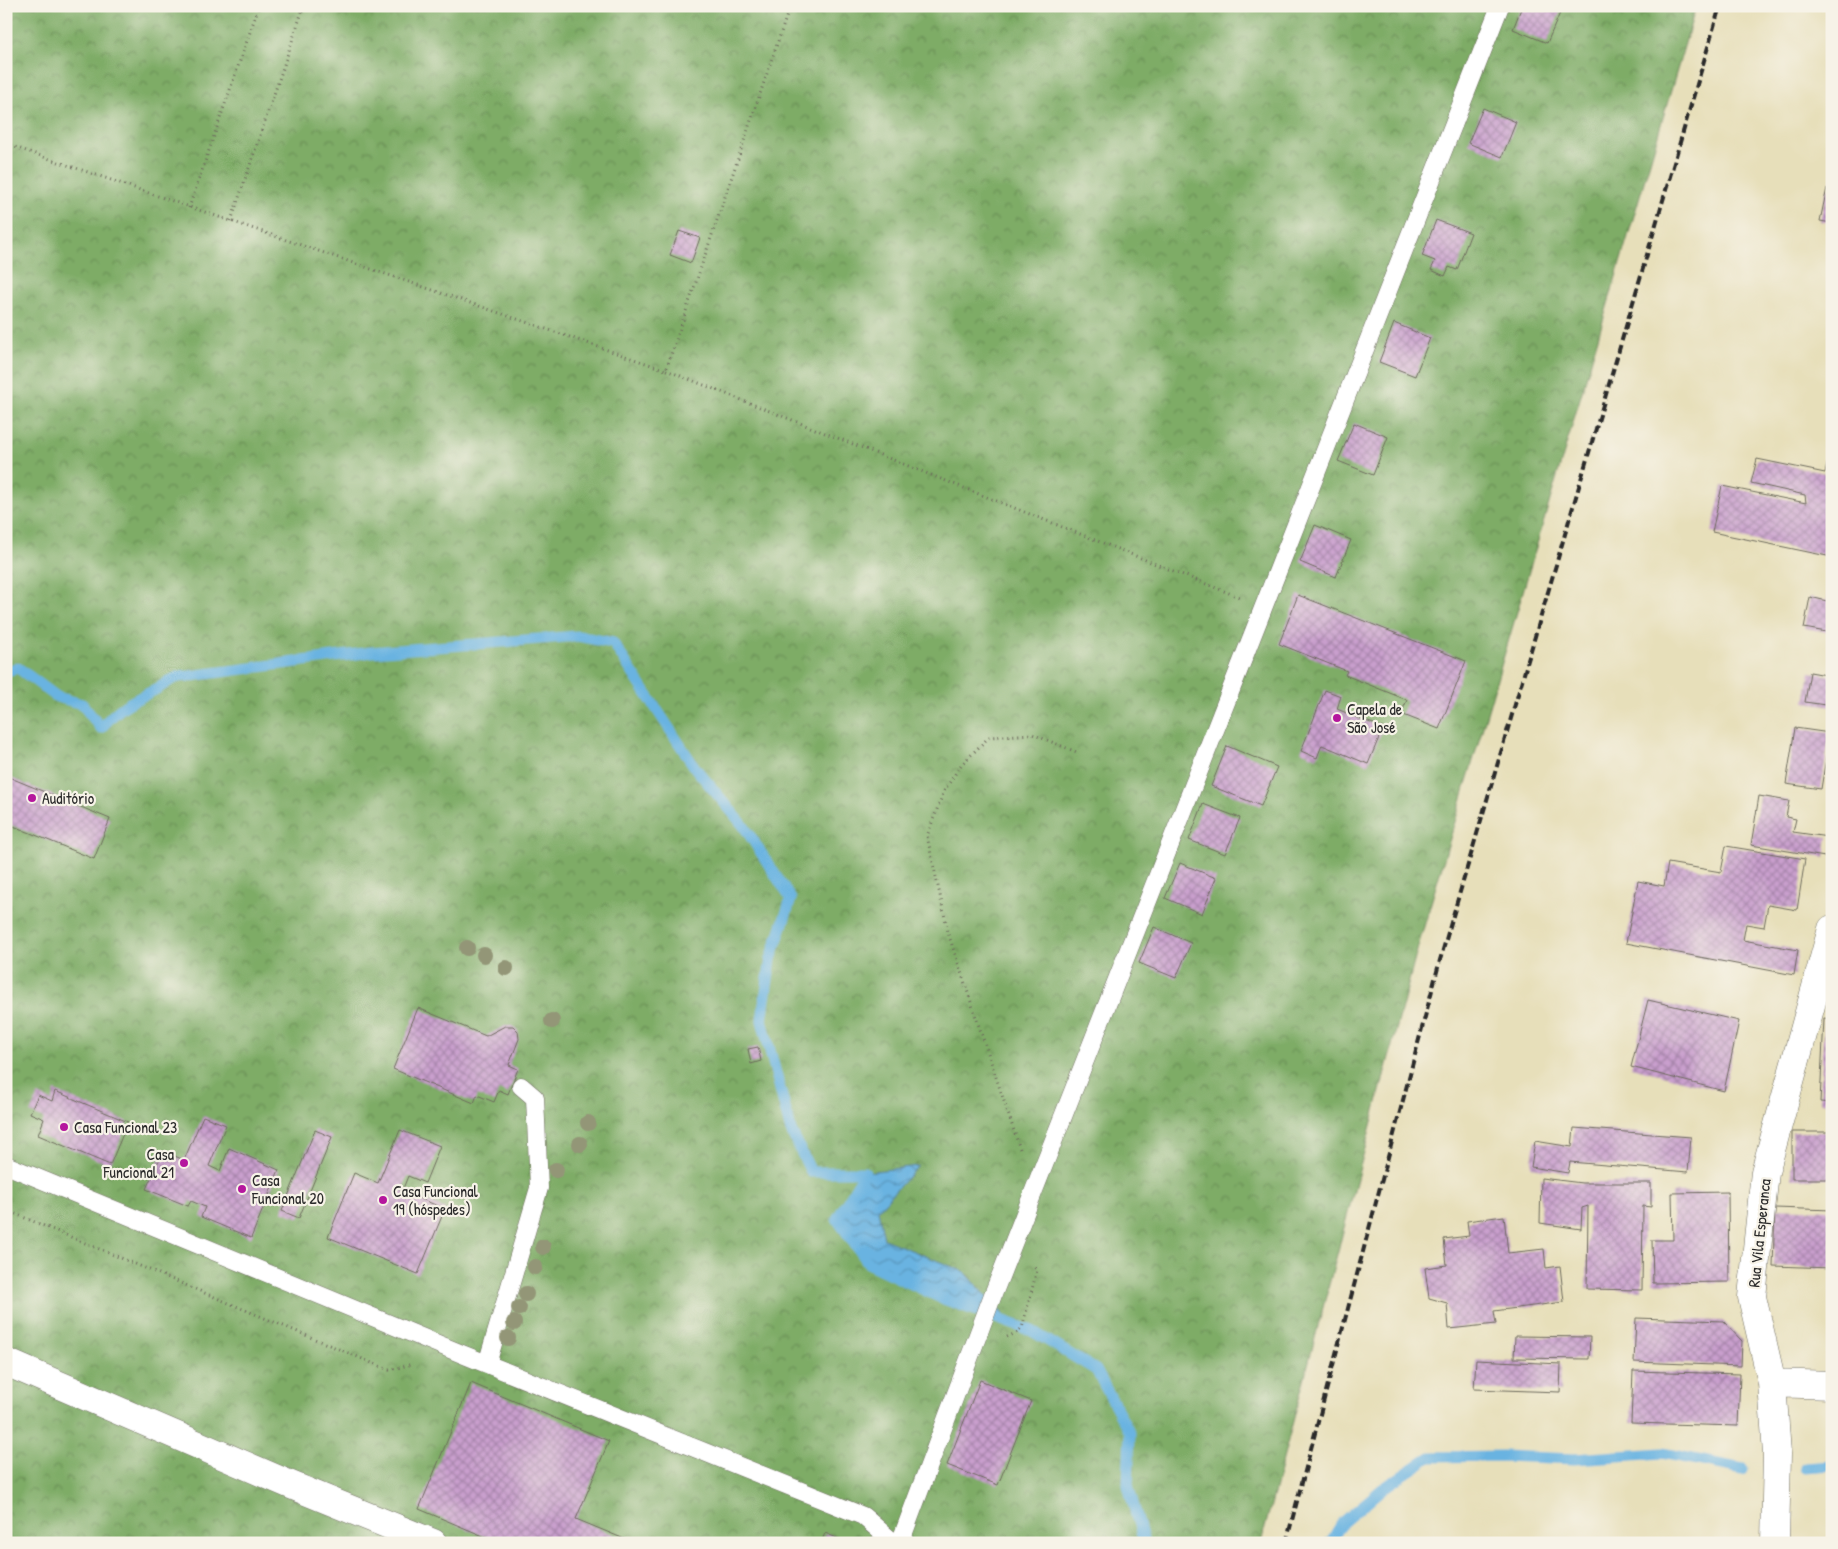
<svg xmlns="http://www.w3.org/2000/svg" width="1838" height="1549" viewBox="0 0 1838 1549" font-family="'Patrick Hand',sans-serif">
	<defs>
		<pattern id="forest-crowns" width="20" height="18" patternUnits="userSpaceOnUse" patternTransform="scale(1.25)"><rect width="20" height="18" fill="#7eac66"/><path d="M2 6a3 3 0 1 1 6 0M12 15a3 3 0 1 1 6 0" fill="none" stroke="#678c54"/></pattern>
		<pattern id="water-waves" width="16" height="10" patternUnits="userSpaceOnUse" patternTransform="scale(1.25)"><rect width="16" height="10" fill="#69b3e1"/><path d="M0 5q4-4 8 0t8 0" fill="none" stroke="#5792b7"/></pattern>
		<pattern id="building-cross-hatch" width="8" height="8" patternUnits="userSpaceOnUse" patternTransform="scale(1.25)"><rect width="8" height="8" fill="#c99fcd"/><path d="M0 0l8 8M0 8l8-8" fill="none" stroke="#a382a7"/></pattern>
	</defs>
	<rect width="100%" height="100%" fill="#f7f3e8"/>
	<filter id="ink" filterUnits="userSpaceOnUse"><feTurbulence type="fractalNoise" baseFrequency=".02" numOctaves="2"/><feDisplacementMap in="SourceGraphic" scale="10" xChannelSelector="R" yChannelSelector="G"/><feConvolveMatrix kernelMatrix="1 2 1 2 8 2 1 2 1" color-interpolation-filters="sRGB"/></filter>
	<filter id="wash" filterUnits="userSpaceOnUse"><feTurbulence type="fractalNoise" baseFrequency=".0096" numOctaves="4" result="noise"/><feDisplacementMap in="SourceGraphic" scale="20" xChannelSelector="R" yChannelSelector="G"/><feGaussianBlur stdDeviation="1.12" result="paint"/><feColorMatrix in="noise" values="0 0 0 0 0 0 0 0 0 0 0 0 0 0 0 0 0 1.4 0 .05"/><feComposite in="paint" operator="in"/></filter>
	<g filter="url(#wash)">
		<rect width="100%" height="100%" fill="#e7dfba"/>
		<path fill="url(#forest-crowns)" stroke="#546c48" d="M 6,6 L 1696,6 L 1418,947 L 1261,1543 L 6,1543 Z"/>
		<path fill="url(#water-waves)" stroke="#4a6f86" d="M 918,1166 L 878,1210 L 884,1239 L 965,1272 L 1012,1324 L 941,1298 L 869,1264 L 837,1219 L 865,1172 Z"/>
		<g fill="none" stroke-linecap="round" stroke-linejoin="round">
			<path stroke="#69b3e1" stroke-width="11" d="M 6,671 L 18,668 L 57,697 L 82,704 L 101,728 C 120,706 130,702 155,690 C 170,682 172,676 190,676 L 372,652 L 578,636 L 613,643 L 696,769 L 743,825 L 791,899 L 771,959 L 762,1020 L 791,1131 L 811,1172 L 865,1172 L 837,1219 L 869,1264 L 941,1298 L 1032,1331 L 1096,1370 L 1130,1433 L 1128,1485 L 1144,1543
				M 1805,1468 L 1832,1466
				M 1330,1543 L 1342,1523 L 1382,1489 L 1430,1457 L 1503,1456 L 1574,1459 L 1662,1453 L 1743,1469"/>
		</g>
		<g id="blocks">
			<path fill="url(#building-cross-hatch)" d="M 1522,6 L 1563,6 L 1547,43 L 1513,29 Z
				M 1483,108 L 1516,122 L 1502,157 L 1468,143 Z
				M 1827,188 L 1832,189 L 1832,223 L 1820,221 Z
				M 1436,220 L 1471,233 L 1457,270 L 1449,267 L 1445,276 L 1431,270 L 1435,261 L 1422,256 Z
				M 679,231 L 700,238 L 691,263 L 670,255 Z
				M 1394,323 L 1430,338 L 1415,376 L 1379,362 Z
				M 1354,423 L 1388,437 L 1373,475 L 1338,461 Z
				M 1831,448 L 1832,557 L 1712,532 L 1722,486 L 1806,503 L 1805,495 L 1751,483 L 1757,459 L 1825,473 Z
				M 1315,525 L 1351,540 L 1336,577 L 1300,562 Z
				M 1831,581 L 1832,633 L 1804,628 L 1810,597 L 1827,601 Z
				M 1298,595 L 1466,661 L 1439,729 L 1401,714 L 1407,700 L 1345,675 L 1347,671 L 1279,644 Z
				M 1810,672 L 1832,676 L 1832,706 L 1805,702 Z
				M 1325,690 L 1341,696 L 1337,709 L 1383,728 L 1368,764 L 1322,745 L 1317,758 L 1301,751 Z
				M 1795,728 L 1830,733 L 1821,789 L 1786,784 Z
				M 1227,746 L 1277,767 L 1261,806 L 1211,786 Z
				M 6,776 L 110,819 L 94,859 L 6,823 Z
				M 1759,796 L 1789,801 L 1786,817 L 1796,819 L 1793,832 L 1828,837 L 1825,857 L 1751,845 Z
				M 1203,804 L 1240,818 L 1225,854 L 1189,840 Z
				M 1726,846 L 1805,859 L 1797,910 L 1768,905 L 1764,927 L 1746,924 L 1743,940 L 1798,950 L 1794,975 L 1626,943 L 1638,881 L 1664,886 L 1668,863 L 1721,872 Z
				M 1180,863 L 1216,878 L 1202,914 L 1165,898 Z
				M 1154,927 L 1191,943 L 1176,978 L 1139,963 Z
				M 1648,1000 L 1739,1021 L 1724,1091 L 1631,1067 Z
				M 418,1008 L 486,1036 L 505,1026 L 513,1026 L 518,1031 L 519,1039 L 509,1065 L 518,1069 L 508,1094 L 499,1090 L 494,1102 L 477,1095 L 474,1103 L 393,1069 Z
				M 1824,1018 L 1832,1019 L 1832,1103 L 1820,1102 Z
				M 758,1047 L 761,1061 L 751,1064 L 748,1049 Z
				M 55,1091 L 128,1122 L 110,1165 L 38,1135 L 44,1119 L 30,1113 L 38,1095 L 52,1101 Z
				M 203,1116 L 226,1125 L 209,1166 L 220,1171 L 229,1148 L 279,1170 L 251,1238 L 201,1217 L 205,1207 L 191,1201 L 188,1206 L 146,1189 L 163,1151 L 184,1160 Z
				M 1574,1128 L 1691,1137 L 1688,1172 L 1570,1162 L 1568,1173 L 1531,1167 L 1535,1141 L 1572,1147 Z
				M 315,1130 L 332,1137 L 299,1218 L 282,1211 Z
				M 400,1130 L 440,1146 L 425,1183 L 408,1176 L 402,1191 L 445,1209 L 418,1274 L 328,1237 L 354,1173 L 378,1183 Z
				M 1792,1132 L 1832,1132 L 1832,1179 L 1792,1179 Z
				M 1541,1178 L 1582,1183 L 1651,1183 L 1651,1207 L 1643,1206 L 1642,1290 L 1587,1289 L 1588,1206 L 1582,1208 L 1581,1229 L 1540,1223 Z
				M 1728,1192 L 1729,1282 L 1653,1283 L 1652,1240 L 1673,1240 L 1672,1193 Z
				M 1775,1208 L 1832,1210 L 1832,1268 L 1773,1266 Z
				M 1504,1216 L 1508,1253 L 1544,1249 L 1546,1268 L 1560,1266 L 1564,1302 L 1494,1311 L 1496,1324 L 1449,1329 L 1447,1303 L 1429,1298 L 1425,1268 L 1447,1265 L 1444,1239 L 1469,1236 L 1467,1221 Z
				M 1636,1318 L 1723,1321 L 1742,1341 L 1741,1366 L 1634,1362 Z
				M 1515,1336 L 1590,1337 L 1589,1359 L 1514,1358 Z
				M 1476,1360 L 1561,1364 L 1560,1392 L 1474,1389 Z
				M 1633,1371 L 1740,1374 L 1738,1426 L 1631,1423 Z
				M 980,1380 L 1031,1401 L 998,1485 L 947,1465 Z
				M 471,1383 L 609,1441 L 576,1519 L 634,1543 L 500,1543 L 419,1509 Z
				M 825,1533 L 849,1543 L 821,1543 Z"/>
		</g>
	</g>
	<g filter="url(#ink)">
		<use href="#blocks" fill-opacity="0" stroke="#6d6a5d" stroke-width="1"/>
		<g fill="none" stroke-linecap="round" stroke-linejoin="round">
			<defs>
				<path id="service" d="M 6,1165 L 462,1354 L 863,1516 L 894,1543
					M 487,1364 L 539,1188 L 535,1098 L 521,1086
					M 900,1543 L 994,1292 L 1500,6"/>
				<path id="minor" d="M 1772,1383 L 1832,1385
					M 1775,1543 L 1777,1454 L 1772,1383 L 1752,1297 L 1765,1172 L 1832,929"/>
				<path id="tertiary" d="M 6,1362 L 291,1485 L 433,1543"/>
			</defs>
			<use href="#service" stroke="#6d6a5d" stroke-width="19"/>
			<use href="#minor" stroke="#6d6a5d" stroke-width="29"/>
			<use href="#tertiary" stroke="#6d6a5d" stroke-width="29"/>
			<path stroke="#6d6a5d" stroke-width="3" stroke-dasharray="1 4" stroke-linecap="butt" d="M 6,144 L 666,370 L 790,6
				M 189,208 L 259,6
				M 231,221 L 304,6
				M 666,370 L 1239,597
				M 1020,1149 L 949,936 L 927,836 L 944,791 L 961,765 L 989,737 L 1032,734 L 1079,753
				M 6,1210 L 389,1370 L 413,1364
				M 1007,1337 L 1018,1332 L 1022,1328 L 1037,1270 L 1034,1267"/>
			<use href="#service" stroke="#fff" stroke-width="18"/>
			<use href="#minor" stroke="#fff" stroke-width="28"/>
			<use href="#tertiary" stroke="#fff" stroke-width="28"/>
			<path stroke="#2b2b2b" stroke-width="4" stroke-dasharray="8 4" stroke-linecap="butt" d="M 1286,1543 L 1440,960 L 1720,6"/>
		</g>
		<g fill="#939677">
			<circle cx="467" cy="948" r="8"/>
			<circle cx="484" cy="955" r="8"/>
			<circle cx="506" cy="968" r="8"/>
			<circle cx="552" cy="1021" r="8"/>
			<circle cx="588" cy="1123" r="8"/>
			<circle cx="580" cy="1144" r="8"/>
			<circle cx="556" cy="1170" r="8"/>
			<circle cx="543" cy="1247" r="8"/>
			<circle cx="535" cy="1267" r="8"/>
			<circle cx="526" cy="1294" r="8"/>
			<circle cx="519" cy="1308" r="8"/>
			<circle cx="514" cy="1323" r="8"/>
			<circle cx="508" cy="1338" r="8"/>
		</g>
	</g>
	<g fill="#b5179e" stroke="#f7f3e8" stroke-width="2">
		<circle cx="1337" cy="718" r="5"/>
		<circle cx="32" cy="798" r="5"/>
		<circle cx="64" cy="1127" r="5"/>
		<circle cx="184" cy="1163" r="5"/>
		<circle cx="242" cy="1189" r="5"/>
		<circle cx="383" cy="1200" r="5"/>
	</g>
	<g text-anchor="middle" stroke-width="4.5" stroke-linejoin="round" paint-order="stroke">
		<g font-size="16" fill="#2b2b2b" stroke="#f7f3e8" text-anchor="start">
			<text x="1347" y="715">Capela de<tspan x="1347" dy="18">São José</tspan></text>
			<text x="42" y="804">Auditório</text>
			<text x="74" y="1133">Casa Funcional 23</text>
			<text x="174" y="1160" text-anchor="end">Casa<tspan x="174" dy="18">Funcional 21</tspan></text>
			<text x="252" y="1186">Casa<tspan x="252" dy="18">Funcional 20</tspan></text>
			<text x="393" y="1197">Casa Funcional<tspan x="393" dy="18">19 (hóspedes)</tspan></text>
		</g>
		<g font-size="16" fill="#2b2b2b" stroke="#f7f3e8">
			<text transform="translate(1759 1233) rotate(-84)" y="6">Rua Vila Esperanca</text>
		</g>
	</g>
	<rect width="1838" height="1549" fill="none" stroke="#f7f3e8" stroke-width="25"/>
</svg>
